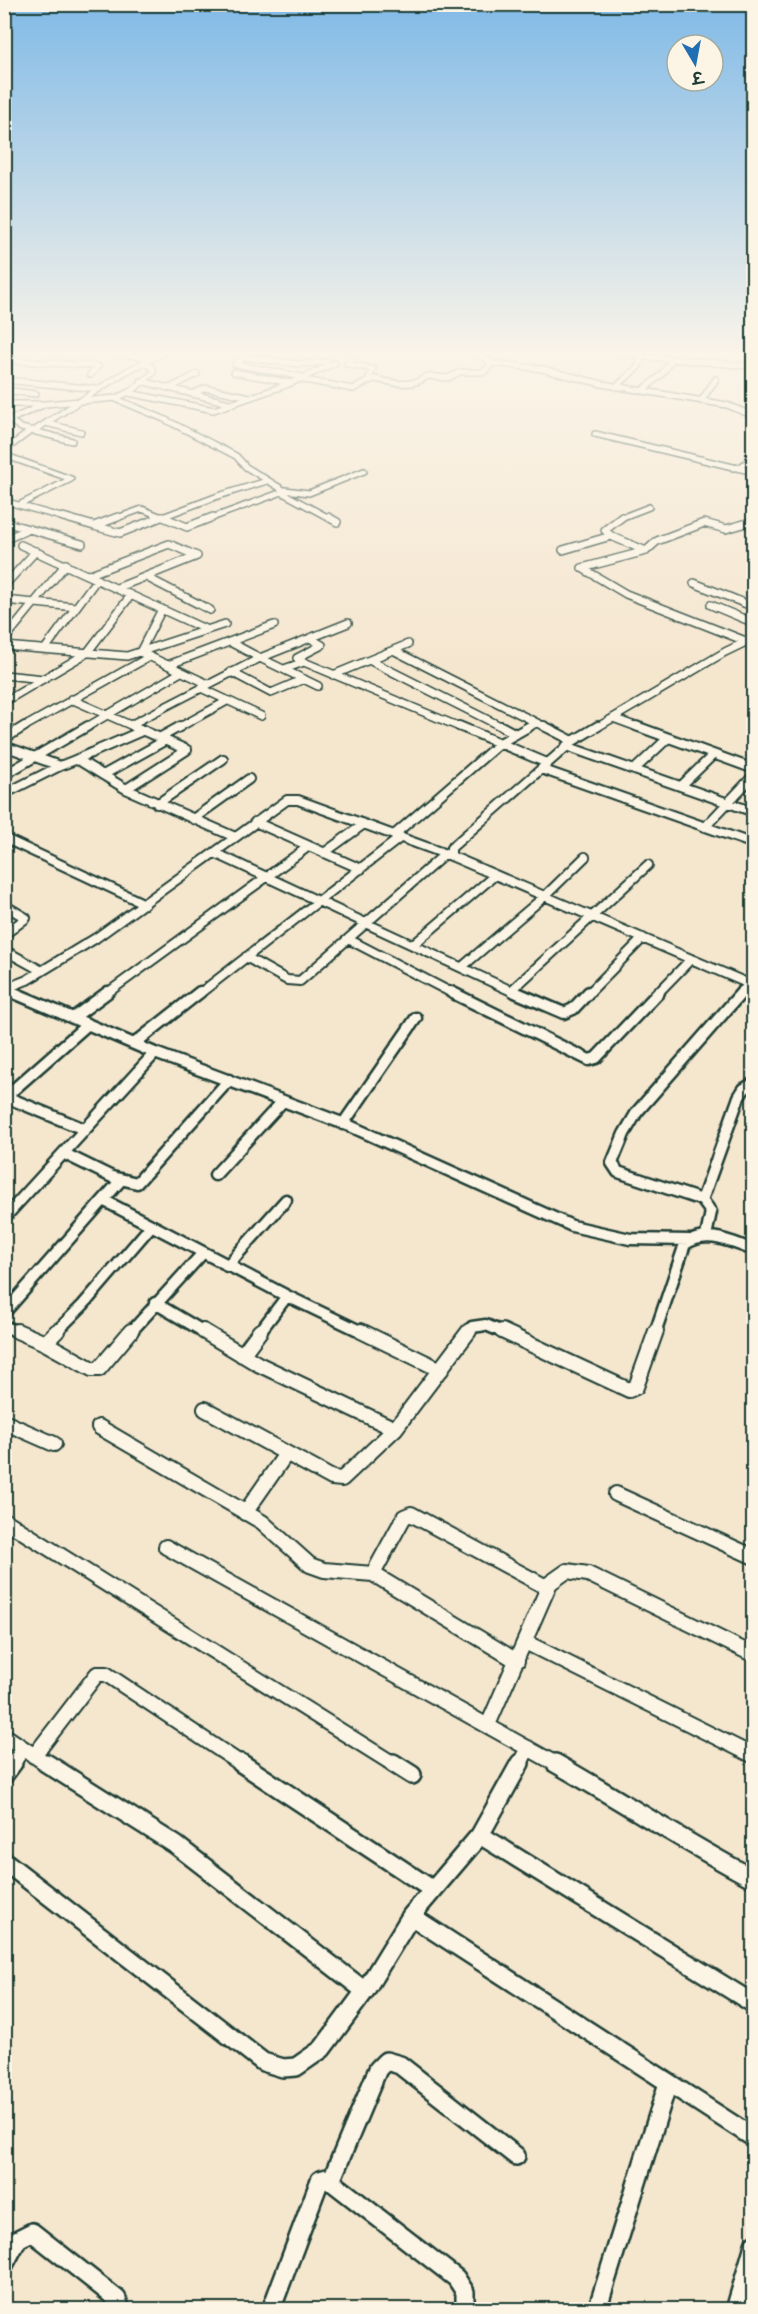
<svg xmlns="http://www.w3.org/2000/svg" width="758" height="2314" viewBox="0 0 758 2314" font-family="'Shantell Sans','Playpen Sans Deva',sans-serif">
	<rect width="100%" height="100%" fill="#f5e6ce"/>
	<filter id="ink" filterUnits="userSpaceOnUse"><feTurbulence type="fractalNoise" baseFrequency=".0167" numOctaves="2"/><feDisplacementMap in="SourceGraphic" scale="12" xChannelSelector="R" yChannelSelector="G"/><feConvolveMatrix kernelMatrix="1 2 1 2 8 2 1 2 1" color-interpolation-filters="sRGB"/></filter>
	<g filter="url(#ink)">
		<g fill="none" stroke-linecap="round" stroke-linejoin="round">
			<defs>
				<path id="street-far5" d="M 116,354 L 152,358
					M 243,354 L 244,357 L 299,364 L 327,362
					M 355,354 L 347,364 L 373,369 L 369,378 C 389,381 410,390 427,376 L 448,378 L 460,372 L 484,372 L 492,363
					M 478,354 L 492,363 L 542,369 L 602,384 L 727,405 L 754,416
					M 619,354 L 748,366 L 752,368 L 751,376 L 754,378
					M 244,357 L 235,364 L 302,377
					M 4,360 L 98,366 L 90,375
					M 234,372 L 291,383
					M 299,379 L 353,389 L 373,379
					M 4,380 L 99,389
					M 141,381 L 233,404
					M 616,387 L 638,367 L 644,354
					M 170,388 L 197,374
					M 4,390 L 36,394
					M 642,391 L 662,374 L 672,359
					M 129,393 L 214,410 L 289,384 L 335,363
					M 192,394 L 206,388 L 250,397
					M 114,398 L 164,419 L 236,456 L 246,467 L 285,491 L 209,519
					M 701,401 L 716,379
					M 4,404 L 45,404 L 117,398 L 133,390 L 153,373 L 153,369 L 145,362
					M 9,420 L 21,428 L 72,441
					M 5,422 L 43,405
					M 46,423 L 81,432
					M 35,430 L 127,371 L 161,354
					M 595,434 L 754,472
					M 4,451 L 32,430
					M 4,455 L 71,479 L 19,505
					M 733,468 L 740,467 L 754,457
					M 285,490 L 309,493 L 364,471
					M 283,493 L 331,519
					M 4,501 L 68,519
					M 114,519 L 142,509 L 167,519
					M 157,519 L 218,496 L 267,481
					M 618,519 L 649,507"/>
				<path id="street-far4" d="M 63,517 L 94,526 L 118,517
					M 163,517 L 187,527 L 213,517
					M 328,517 L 337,522
					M 4,522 L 82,544
					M 94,526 L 120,533 L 161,517
					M 611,536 L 605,530 L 622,517
					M 4,540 L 29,529
					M 21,545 L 207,630
					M 563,550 L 611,536 L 646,551
					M 88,575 L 169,544 L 197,556 L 117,588
					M 146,577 L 210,610
					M 694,583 L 754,607
					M 4,586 L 36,551
					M 4,600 L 76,607
					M 711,605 L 754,623
					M 162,609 L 140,652 L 208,684
					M 4,640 L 66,564
					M 230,642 L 260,658 L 348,623
					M 748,642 L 626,594 L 582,568 L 646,551 L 657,541 L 704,523 L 726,529 L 754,521
					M 4,646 L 127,656 L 225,624
					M 45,649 L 97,579
					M 395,651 L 547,728
					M 301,661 L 297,658 L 322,645 L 310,638
					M 371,661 L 504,728
					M 168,665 L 274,625
					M 284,669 L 304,662 L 462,728
					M 231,672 L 271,693 L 304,679
					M 4,675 L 44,679
					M 333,675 L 408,644
					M 201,688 L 261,716
					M 71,699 L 137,728
					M 4,702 L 87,653 L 131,595
					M 613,718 L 640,728
					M 132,724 L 260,658 L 318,686
					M 22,728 L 149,657
					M 85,728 L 181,672
					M 178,728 L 227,701
					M 527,728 L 536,723
					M 596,728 L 725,652 L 754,638"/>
				<path id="street-far3" d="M 459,726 L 547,763
					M 501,726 L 516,734
					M 544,726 L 573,741
					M 598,726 L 573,741 L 451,848 L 451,856 L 754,986
					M 636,726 L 754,769
					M 161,737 L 181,726
					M 4,739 L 25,726
					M 4,746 L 60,766 L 75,760 L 80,761 L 126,789 L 235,837
					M 566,746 L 754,812
					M 75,760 L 144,730
					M 541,769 L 754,844
					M 634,770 L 668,738
					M 4,775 L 88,726
					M 103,775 L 166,740
					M 681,786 L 713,755
					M 126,789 L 187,750 L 133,726
					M 4,794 L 60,766
					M 157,804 L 223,759
					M 193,819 L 249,779
					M 255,822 L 361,869
					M 705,827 L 754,775
					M 394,835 L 500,743 L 530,726
					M 4,838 L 145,904
					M 215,853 L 518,994
					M 324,853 L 364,824
					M 4,905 L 26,918 L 4,935
					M 348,939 L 454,994
					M 413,945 L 495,875
					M 4,950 L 42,971
					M 246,957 L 287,980 L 300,981 L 445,854
					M 462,967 L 545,896 L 585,857
					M 4,989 L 16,994
					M 4,989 L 27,980 L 96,938 L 287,800 L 298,800 L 451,856
					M 512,990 L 648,865
					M 106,994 L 309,846
					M 199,994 L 401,837
					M 588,994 L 643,938
					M 657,994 L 691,959
					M 740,994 L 749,984"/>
				<path id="street-far2" d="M 12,992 L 155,1053 L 350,1126 L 572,1226 L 630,1239 L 690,1240
					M 451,992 L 589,1060 L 596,1058 L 659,992
					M 515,992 L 564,1013 L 573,1009 L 589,992
					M 73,1018 L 108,992
					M 134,1044 L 200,992
					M 6,1097 L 84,1129
					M 4,1098 L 88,1024
					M 343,1124 L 416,1018
					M 65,1154 L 112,1177 L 137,1183 L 229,1080
					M 215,1175 L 283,1101
					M 702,1200 L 739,1097 L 744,1089 L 754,1083
					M 105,1201 L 287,1296 L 364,1333
					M 4,1218 L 155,1053
					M 706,1236 L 711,1212 L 702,1200 L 618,1172 L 612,1163 L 624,1134 L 637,1112 L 742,992
					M 227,1266 L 286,1200
					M 155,1303 L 206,1333
					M 4,1313 L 121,1180
					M 4,1326 L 21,1333
					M 55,1333 L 83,1305 L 151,1226
					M 130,1333 L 202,1254
					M 259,1333 L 287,1296
					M 468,1333 L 472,1327 L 486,1325 L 505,1333
					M 655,1333 L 685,1244 C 707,1229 731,1242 754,1250"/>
				<path id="street-far1" d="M 17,1331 L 45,1343 L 92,1369 L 99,1369 L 131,1331
					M 203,1331 L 258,1364 L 395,1429
					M 361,1331 L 441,1370
					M 502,1331 L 629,1390 L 636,1387 L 656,1331
					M 45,1343 L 57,1331
					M 242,1355 L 260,1331
					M 205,1409 L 332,1478 L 342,1479 L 395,1429 L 469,1331
					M 4,1422 L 54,1444
					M 99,1427 L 262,1522 L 310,1565 L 324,1570 L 373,1574 L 517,1661
					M 616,1494 L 754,1557
					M 245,1513 L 286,1454
					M 4,1520 L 395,1765
					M 166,1547 L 558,1765
					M 373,1574 L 404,1517 L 411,1514 L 548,1588
					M 525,1642 L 754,1756
					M 488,1725 L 550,1583 L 567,1571 L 588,1574 L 754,1655
					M 4,1735 L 48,1765
					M 34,1756 L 97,1674 L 106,1674 L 243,1765
					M 11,1765 L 23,1749
					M 519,1765 L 528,1748"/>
				<path id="street" d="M 46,1763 L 176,1845 L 365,1991
					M 241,1763 L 433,1890
					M 393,1763 L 412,1775
					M 555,1763 C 622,1801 686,1843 754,1879
					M 4,1775 L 13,1763
					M 480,1835 L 754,2004
					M 4,1861 L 263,2062 L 283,2068 L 296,2067 L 322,2049 L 365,1991 L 411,1916 L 480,1835 L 520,1763
					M 411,1916 L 754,2138
					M 331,2181 L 378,2069 L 386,2061 L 400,2065 L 516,2156
					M 4,2265 L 18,2239 L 32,2232 L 117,2299 L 121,2310
					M 271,2310 L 320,2180 L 327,2178 L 456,2278 L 465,2292 L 465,2310
					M 597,2310 L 668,2083
					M 735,2310 L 754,2245"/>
			</defs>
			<use href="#street-far5" stroke="#1f3d34" stroke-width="8"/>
			<use href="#street-far4" stroke="#1f3d34" stroke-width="10"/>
			<use href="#street-far3" stroke="#1f3d34" stroke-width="12"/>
			<use href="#street-far2" stroke="#1f3d34" stroke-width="15"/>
			<use href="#street-far1" stroke="#1f3d34" stroke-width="18"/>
			<use href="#street" stroke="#1f3d34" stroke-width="22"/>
			<use href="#street-far5" stroke="#fcf5e5" stroke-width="5"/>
			<use href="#street-far4" stroke="#fcf5e5" stroke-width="7"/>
			<use href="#street-far3" stroke="#fcf5e5" stroke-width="8"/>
			<use href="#street-far2" stroke="#fcf5e5" stroke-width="10"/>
			<use href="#street-far1" stroke="#fcf5e5" stroke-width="14"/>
			<use href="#street" stroke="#fcf5e5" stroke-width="17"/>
		</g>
	</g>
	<linearGradient id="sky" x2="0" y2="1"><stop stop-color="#81bae7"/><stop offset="0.52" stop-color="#faf4e9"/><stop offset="1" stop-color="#faf4e9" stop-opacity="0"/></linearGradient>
	<rect width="758" height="678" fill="url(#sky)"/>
	<rect width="758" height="2314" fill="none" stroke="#fcf5e5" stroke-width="24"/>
	<rect x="12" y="12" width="734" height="2290" fill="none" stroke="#1f3d34" stroke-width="2" filter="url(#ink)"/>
	<g transform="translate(695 63) rotate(170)"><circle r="28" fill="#fcf5e5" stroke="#a4ab9e" stroke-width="1.5"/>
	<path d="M0-4.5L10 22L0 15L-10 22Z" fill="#1f6fb2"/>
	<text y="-9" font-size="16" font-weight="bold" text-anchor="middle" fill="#1f3d34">उ</text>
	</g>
</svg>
